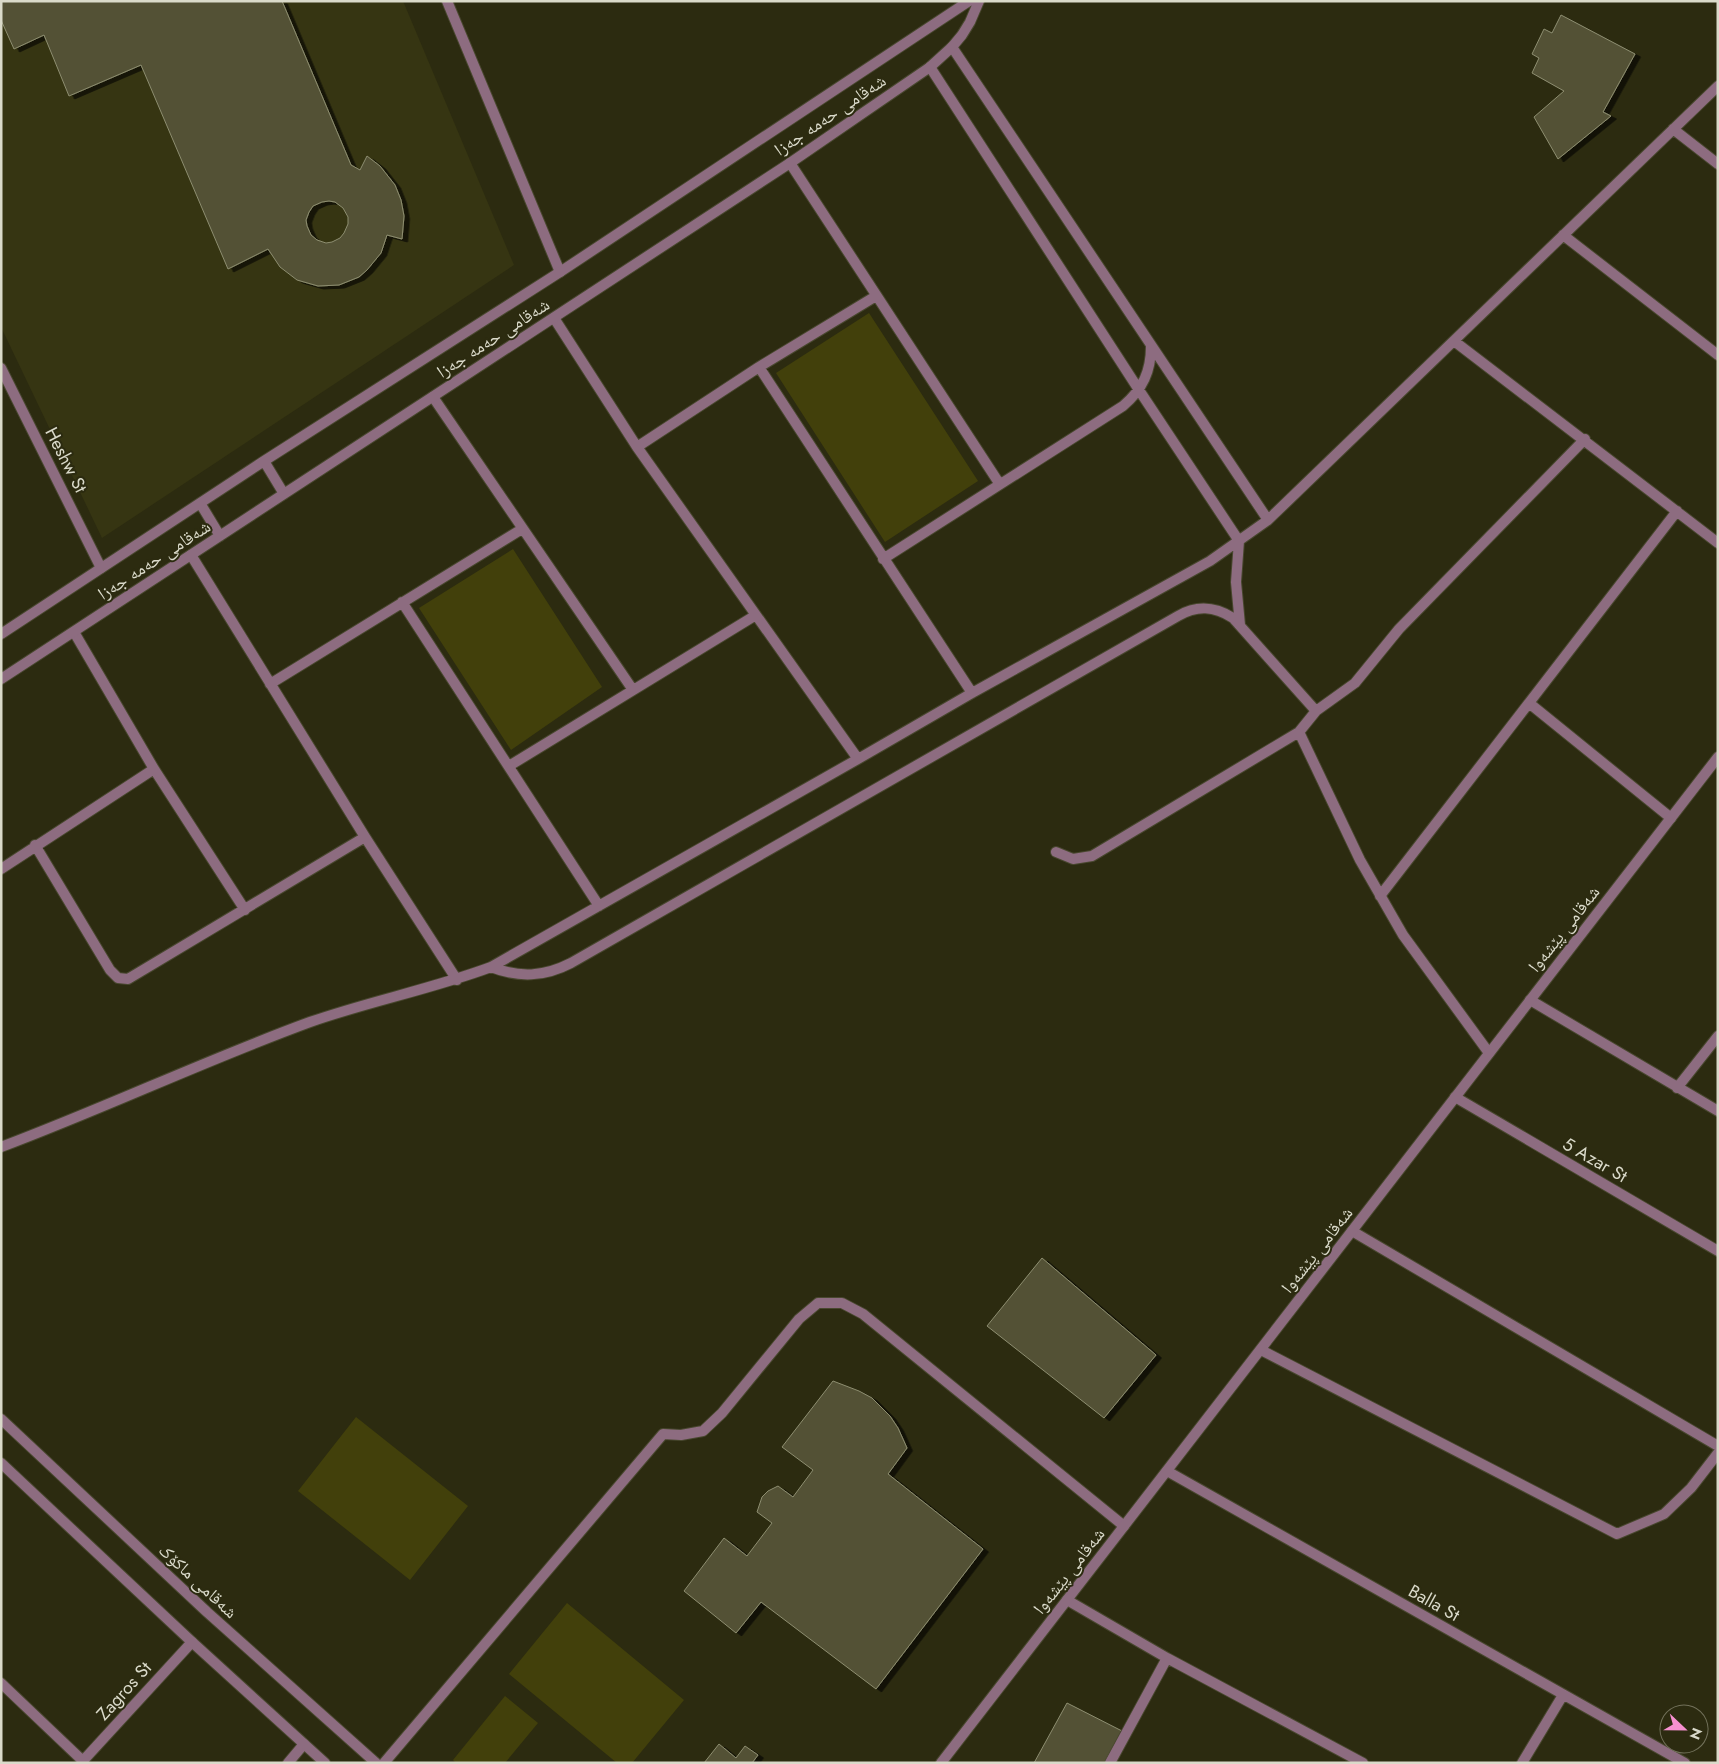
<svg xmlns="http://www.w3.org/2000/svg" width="1719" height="1764" viewBox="0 0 1719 1764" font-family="Jost,'Noto Naskh Arabic',sans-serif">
	<defs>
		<filter id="shadow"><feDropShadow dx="5.5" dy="3" stdDeviation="0" flood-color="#0009"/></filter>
	</defs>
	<rect width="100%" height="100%" fill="#2c2b10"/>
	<path fill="#363512" d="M 1,1 L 403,1 L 514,265 L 102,538 L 1,327 Z"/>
	<path fill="#42400b" d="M 869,313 L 978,481 L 885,542 L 776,373 Z
		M 513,549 L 602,687 L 511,750 L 419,608 Z
		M 356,1417 L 468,1506 L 410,1580 L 298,1491 Z
		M 567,1603 L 684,1700 L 632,1763 L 617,1763 L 509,1674 Z
		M 505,1696 L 538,1723 L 505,1763 L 456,1763 L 453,1760 Z"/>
	<path fill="#525136" stroke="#8e8e70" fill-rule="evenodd" filter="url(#shadow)" d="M 1,1 L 282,1 L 351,165 L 360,170 L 367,156 L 380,166 L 395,185 L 401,200 L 404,216 L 402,239 L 387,235 L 381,253 L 367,270 L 359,277 L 339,285 L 318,286 L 297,280 L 280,267 L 268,249 L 228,269 L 141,65 L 69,96 L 44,35 L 14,49 L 1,20 ZM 329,201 L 335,202 L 343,208 L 348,217 L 348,224 L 344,233 L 340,238 L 332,242 L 326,243 L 317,240 L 311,235 L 307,226 L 306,220 L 309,212 L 313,206 L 322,202 Z
		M 1561,15 L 1635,54 L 1603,112 L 1611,116 L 1558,159 L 1534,117 L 1564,91 L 1532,73 L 1539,58 L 1532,54 L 1544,29 L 1552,33 Z
		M 1042,1258 L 1156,1355 L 1104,1418 L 987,1326 Z
		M 833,1381 L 859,1391 L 872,1398 L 890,1416 L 898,1428 L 907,1448 L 888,1474 L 983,1549 L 876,1689 L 761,1602 L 736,1633 L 684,1591 L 724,1538 L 747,1556 L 772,1523 L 757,1512 L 762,1497 L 768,1491 L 778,1486 L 793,1497 L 813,1470 L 782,1447 Z
		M 1067,1703 L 1122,1731 L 1104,1763 L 1034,1763 Z
		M 719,1744 L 736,1758 L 745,1746 L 758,1755 L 752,1763 L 704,1763 Z"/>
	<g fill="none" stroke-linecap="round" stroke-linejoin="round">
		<defs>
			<path id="service" d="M 384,1763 L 663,1434 L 681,1435 L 703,1431 L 722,1413 L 799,1319 L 818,1303 L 842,1303 L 863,1314 L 1124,1526"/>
			<path id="minor" d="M 447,1 L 560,272
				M 952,47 L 1268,520
				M 930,67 L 1139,390 L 1239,541 L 1236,582 L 1240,625
				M 1673,129 L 1718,164
				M 790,163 L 999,483
				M 1563,235 L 1718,355
				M 554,318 L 637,447 L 858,759
				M 1454,341 L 1718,543
				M 759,367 L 972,693
				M 1,368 L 101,568
				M 433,397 L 633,690
				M 637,447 L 759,367 L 876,296
				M 191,555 L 365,837 L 457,980
				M 883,559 L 1123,406 C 1143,389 1151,371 1151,346
				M 402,602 L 599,906
				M 74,632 L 154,769 L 245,910
				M 270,684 L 522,529
				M 1529,703 L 1671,818
				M 1299,732 L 1360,860 L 1403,935 L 1489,1053
				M 509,766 L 756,615
				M 35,845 L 110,970 L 118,978 L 128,979 L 365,837
				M 1056,852 L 1073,859 L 1092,856 L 1299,732 L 1316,711 L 1355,683 L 1399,629 L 1585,439
				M 1,869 L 154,769
				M 1380,896 L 1677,511
				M 491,967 C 519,978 544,977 571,963 L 1178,616 C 1197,605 1214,606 1233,618 L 1316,711
				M 1530,1000 L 1718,1111
				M 1677,1088 L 1718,1036
				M 1455,1097 L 1718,1251
				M 1,1147 C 105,1108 206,1060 310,1022 C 370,1001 432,989 491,967 L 858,759 L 972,693 L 1210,561 L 1268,520 L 1718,86
				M 1352,1231 L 1718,1446
				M 1261,1350 L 1617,1534 L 1664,1514 L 1691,1488 L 1718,1453
				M 1167,1471 L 1685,1763
				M 1067,1600 L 1167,1658 L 1363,1763
				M 1,1683 L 83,1761
				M 81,1763 L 192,1642
				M 288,1763 L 304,1744
				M 1110,1763 L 1167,1658
				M 1522,1763 L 1563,1695"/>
			<path id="tertiary" d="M 264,461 L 284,494
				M 200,503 L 220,536
				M 1,634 L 264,461 L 560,272 L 969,1
				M 1,679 L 790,163 L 930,67 L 952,47 L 962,35 L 970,22 L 979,1
				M 1,1419 L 207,1612 L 376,1763
				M 1,1463 L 192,1642 L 325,1763
				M 941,1763 L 1718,757"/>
		</defs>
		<use href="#service" stroke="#48472e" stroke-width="12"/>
		<use href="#minor" stroke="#48472e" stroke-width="12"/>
		<use href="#tertiary" stroke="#48472e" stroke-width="12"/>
		<use href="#service" stroke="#8d6c80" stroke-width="10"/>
		<use href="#minor" stroke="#8d6c80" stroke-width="10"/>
		<use href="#tertiary" stroke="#8d6c80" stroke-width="10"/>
	</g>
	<g text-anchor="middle" stroke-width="4" stroke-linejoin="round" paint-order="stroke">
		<g font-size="18" fill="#dadaca" stroke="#2c2b10">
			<text transform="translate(830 115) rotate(-34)" y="6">شەقامی حەمە جەزا</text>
			<text transform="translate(493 338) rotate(-33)" y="6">شەقامی حەمە جەزا</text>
			<text transform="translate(66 460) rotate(63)" y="6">Heshw St</text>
			<text transform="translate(154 560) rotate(-33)" y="6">شەقامی حەمە جەزا</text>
			<text transform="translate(1564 929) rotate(-52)" y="6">شەقامی پێشەوا</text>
			<text transform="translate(1595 1160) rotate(30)" y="6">5 Azar St</text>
			<text transform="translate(1317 1250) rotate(-52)" y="6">شەقامی پێشەوا</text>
			<text transform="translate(1069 1571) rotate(-52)" y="6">شەقامی پێشەوا</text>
			<text transform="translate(198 1581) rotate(43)" y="6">شەقامی ماکۆک</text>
			<text transform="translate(1434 1603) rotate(29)" y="6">Balla St</text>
			<text transform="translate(124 1691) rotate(-48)" y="6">Zagros St</text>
		</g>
	</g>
	<rect width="1719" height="1764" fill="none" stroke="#dadaca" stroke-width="5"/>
	<g transform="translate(1684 1729) rotate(112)"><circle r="24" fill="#2c2b10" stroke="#72715a"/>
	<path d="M0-4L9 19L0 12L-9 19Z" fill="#f690d0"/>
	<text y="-8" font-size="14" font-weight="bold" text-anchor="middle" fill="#dadaca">N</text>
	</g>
</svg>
